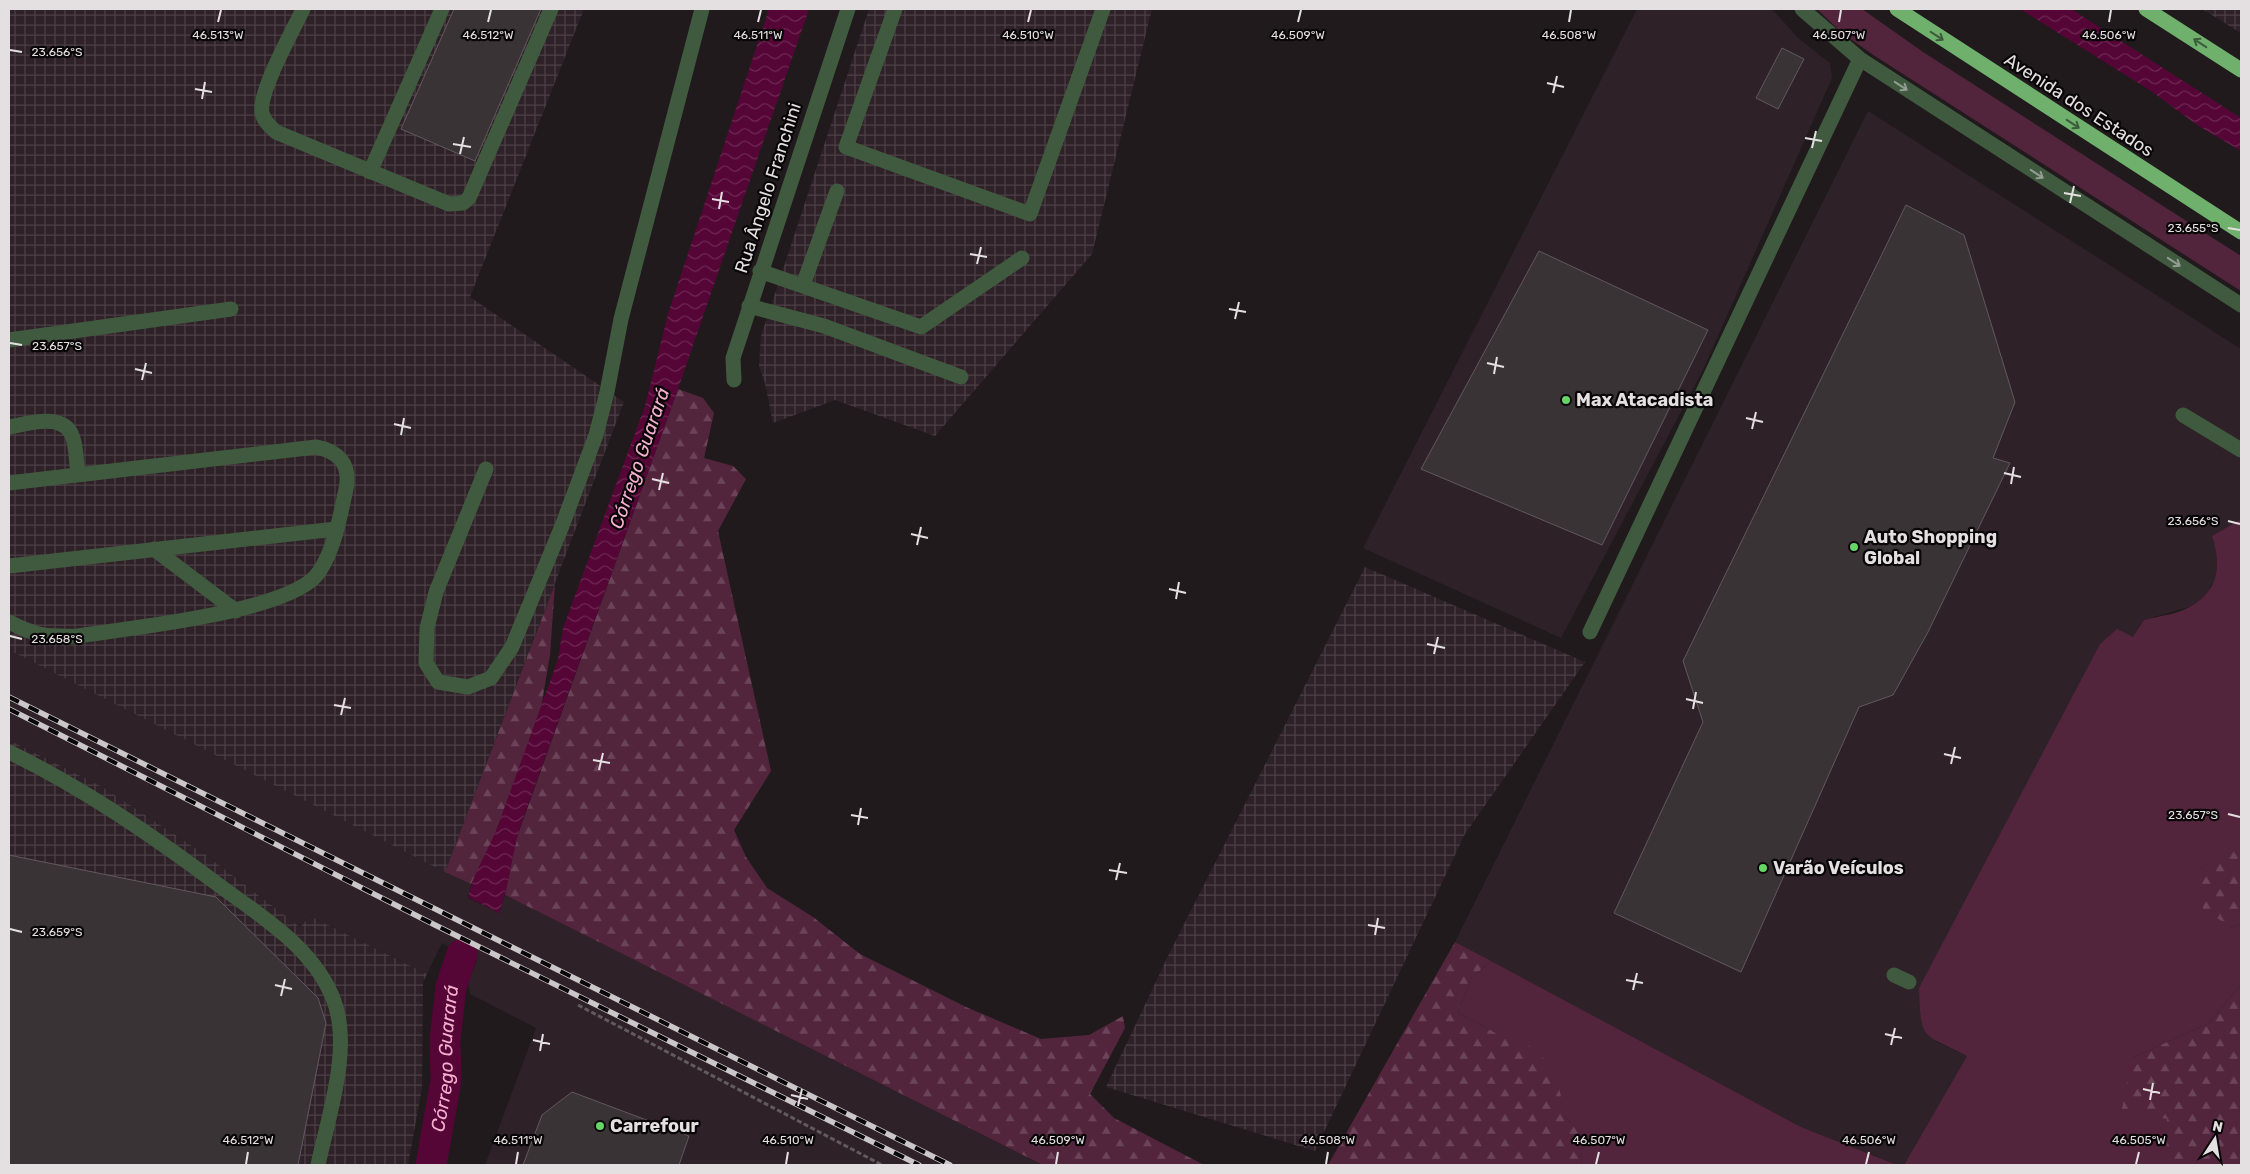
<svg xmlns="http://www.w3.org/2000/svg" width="2250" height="1174" viewBox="0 0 2250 1174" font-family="Rubik,sans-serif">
	<defs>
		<pattern id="industrial-grid" width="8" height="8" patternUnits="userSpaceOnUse" patternTransform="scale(1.25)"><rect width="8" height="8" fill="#2e2127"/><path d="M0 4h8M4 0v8" fill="none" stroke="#4c4146"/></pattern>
		<pattern id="forest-firs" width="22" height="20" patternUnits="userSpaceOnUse" patternTransform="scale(1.25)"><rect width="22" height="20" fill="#53253d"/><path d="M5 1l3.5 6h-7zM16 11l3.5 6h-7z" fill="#6c4459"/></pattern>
		<pattern id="water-waves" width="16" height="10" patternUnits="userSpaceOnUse" patternTransform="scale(1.25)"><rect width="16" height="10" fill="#550536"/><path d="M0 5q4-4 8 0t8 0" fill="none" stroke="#6d2953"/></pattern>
	</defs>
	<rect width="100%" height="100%" fill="#211a1d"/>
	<path fill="#2e2127" d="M 1637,9 L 1772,9 L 1798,38 L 1830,63 L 1832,78 L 1703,370 L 1561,638 L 1363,548 Z
		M 1868,111 L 2241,349 L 2241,519 L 2212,536 L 2218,555 L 2217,575 L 2206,595 L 2192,606 L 2144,620 L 1935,1041 L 1967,1056 L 1904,1165 L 1897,1165 L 1801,1127 L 1455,942 Z
		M 9,650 L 471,884 L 468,898 L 499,913 L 505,895 L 1043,1165 L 485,1165 L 536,1028 L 470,994 L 468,980 L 477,961 L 442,943 L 427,974 L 310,916 L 300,927 L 206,855 L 101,786 L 9,740 Z"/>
	<path fill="url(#industrial-grid)" d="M 9,9 L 584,9 L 470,297 L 624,402 L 445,872 L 9,650 Z
		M 869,9 L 1152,9 L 1092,254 L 935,436 L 835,400 L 773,423 L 765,383 L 759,366 L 761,336 Z
		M 2202,9 L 2241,9 L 2241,33 Z
		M 1365,567 L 1585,662 L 1465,834 L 1315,1151 L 1106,1087 L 1169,954 Z
		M 9,740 L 101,786 L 206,855 L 300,927 L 310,916 L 427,974 L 423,982 L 422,1088 L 408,1165 L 9,1165 Z"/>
	<path fill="#53253d" d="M 1817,9 L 1862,9 L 1923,52 L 2241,256 L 2241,291 L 1875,56 L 1842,33 Z
		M 2241,519 L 2241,846 L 2234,848 L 2199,869 L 2231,927 L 2241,924 L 2241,984 L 2209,1023 L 2132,1058 L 2167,1119 L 2167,1165 L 1904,1165 L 1967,1056 C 1922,1032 1921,1043 1919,988 L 2100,644 L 2117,629 L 2133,637 L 2144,620 C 2159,616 2180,614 2193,605 C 2220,588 2221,563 2212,536 Z
		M 1491,961 L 1801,1127 L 1897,1165 L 1581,1165 L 1583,1136 L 1566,1118 L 1554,1071 L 1494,1032 L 1458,1013 L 1471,978 Z"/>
	<path fill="url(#forest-firs)" d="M 678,389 L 703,398 L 714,413 L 704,458 L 733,466 L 746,479 L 718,531 L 771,771 L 734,830 L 746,857 L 767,888 L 813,917 L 860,954 L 966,1007 L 1041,1039 L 1089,1035 L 1123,1016 L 1125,1028 L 1090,1094 L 1114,1118 L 1204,1165 L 1043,1165 L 505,895 L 516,840 Z
		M 555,584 L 550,655 L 541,708 L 490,848 L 471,884 L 445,872 Z
		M 2241,846 L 2241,924 L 2231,927 L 2203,909 L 2199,869 L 2234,847 Z
		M 1455,942 L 1491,961 L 1471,978 L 1458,1013 L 1494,1032 L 1532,1047 L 1555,1071 L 1566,1118 L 1583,1136 L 1581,1165 L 1328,1165 Z
		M 2241,984 L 2241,1165 L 2167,1165 L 2167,1119 L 2122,1109 L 2132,1058 L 2209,1023 Z"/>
	<path fill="url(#water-waves)" d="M 769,9 L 809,9 L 678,389 L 523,819 C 512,850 510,883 499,913 L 468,897 C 474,871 490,848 499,823 L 558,659 L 563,628 L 645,406 L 668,314 Z
		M 2020,9 L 2071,9 L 2241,118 L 2241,151 L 2197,125 L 2151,91 Z"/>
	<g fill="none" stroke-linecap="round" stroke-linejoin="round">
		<path stroke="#550536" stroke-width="31" id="s1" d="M 431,1165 L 446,1080 L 445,1039 L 451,987 L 462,954"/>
	</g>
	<path fill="#3a3336" stroke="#61595d" d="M 454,9 L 541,9 L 475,161 L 401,129 Z
		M 1782,48 L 1804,59 L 1778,109 L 1756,98 Z
		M 1906,205 L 1964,235 L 2015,402 L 1993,458 L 2010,463 L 1928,632 L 1893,695 L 1859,707 L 1741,972 L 1614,913 L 1703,722 L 1683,661 Z
		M 1539,251 L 1708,330 L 1602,545 L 1421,469 Z
		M 9,855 L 216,897 L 318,998 L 326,1023 L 298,1165 L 9,1165 Z
		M 572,1092 L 689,1136 L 679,1165 L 523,1165 L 542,1115 Z"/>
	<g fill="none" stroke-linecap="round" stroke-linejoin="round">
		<path stroke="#615b5d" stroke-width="3" stroke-dasharray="5 2.5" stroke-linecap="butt" d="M 578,1005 L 882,1165"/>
		<path stroke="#405a3f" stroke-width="15" d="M 303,9 C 293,31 258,92 262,113 C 264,122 270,126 276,132 L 449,204 L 463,203 L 469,198 L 551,9
			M 895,9 L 846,147 L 1030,214 L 1103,9
			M 1802,9 L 1860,59 L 2241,305
			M 370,172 L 442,9
			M 760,271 L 921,327 L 1022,258
			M 803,285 L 837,191
			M 749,306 L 824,326 L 961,377
			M 9,340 L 231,309
			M 734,380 L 733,358 L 848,9
			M 2183,415 L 2241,450
			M 9,427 C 26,424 60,413 71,433 C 77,444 76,463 78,475
			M 486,469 L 436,592 L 427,628 L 426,663 L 438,682 L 468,687 L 491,678 L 512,647 L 562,526 L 596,435 L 607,392 L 621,319 L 702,9
			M 9,483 L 316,447 C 339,451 351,465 346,489 C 340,516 335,548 319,572 C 293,612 128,628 78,636 C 47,637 36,636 9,622
			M 154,549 L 236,611
			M 9,566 L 336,529
			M 1590,632 L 1860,59
			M 9,752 C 83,788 150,834 216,883 C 260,916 314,947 334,1001 C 352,1049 328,1117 318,1165
			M 1894,975 L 1909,982"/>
		<path stroke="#6eb06c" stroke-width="15" d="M 1897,9 L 2241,232
			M 2146,9 L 2241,70"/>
		<defs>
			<path id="rail" d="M 9,697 L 950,1165
				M 9,709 L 435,925 L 919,1165"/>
		</defs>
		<use href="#rail" stroke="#cbc6c8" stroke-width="5.5"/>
		<use href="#rail" stroke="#080607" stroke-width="4" stroke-dasharray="11" stroke-linecap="butt"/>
	</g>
	<defs><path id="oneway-shaft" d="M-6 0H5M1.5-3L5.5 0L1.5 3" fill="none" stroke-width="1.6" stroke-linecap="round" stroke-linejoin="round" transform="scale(1.25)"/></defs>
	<g stroke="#3b5b3a">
		<use href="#oneway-shaft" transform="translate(1937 36) rotate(33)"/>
		<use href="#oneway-shaft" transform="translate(2200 43) rotate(-147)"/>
		<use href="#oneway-shaft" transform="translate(2073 124) rotate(33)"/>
	</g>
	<g stroke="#929c90">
		<use href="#oneway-shaft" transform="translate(1901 86) rotate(33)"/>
		<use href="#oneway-shaft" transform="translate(2037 174) rotate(33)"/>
		<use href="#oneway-shaft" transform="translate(2174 262) rotate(33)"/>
	</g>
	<path fill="none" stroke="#e4dfe1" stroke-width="2" d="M 218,22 L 221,10M 488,22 L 491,10M 758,22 L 761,10M 1028,22 L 1031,10M 1298,22 L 1301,10M 1569,22 L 1571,10M 1839,22 L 1841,10M 2109,22 L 2111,10M 10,50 L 22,52M 1547,83 L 1564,87M 195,89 L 212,92M 1553,93 L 1557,76M 202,99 L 205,82M 1805,138 L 1822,141M 453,144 L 471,147M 1812,148 L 1816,131M 460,154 L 464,137M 2064,193 L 2081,196M 712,199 L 729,202M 2070,203 L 2074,186M 719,209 L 722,192M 2228,228 L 2240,230M 970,254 L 987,257M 977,264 L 981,247M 1229,309 L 1246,312M 1235,319 L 1239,302M 10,343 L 22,345M 1487,363 L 1504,367M 135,369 L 152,373M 1494,374 L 1497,357M 142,380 L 146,363M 1746,418 L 1763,422M 394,424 L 411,428M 1752,429 L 1756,412M 401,435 L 404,418M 2004,473 L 2021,477M 652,479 L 669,483M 2011,484 L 2014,467M 659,490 L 663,473M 2228,521 L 2240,524M 911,534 L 928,538M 917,545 L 921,527M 1169,589 L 1186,593M 1176,599 L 1179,582M 10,636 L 22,639M 1427,644 L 1445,648M 1434,654 L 1438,637M 1686,699 L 1703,703M 334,705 L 351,708M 1693,709 L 1696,692M 341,715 L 345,698M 1944,754 L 1961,758M 593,760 L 610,763M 1951,764 L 1955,747M 599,770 L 603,753M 2228,814 L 2240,817M 851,815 L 868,818M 858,825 L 861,808M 1109,870 L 1127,873M 1116,880 L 1120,863M 1368,925 L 1385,928M 10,929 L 22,932M 1375,935 L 1378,918M 1626,980 L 1643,983M 275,985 L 292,989M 1633,990 L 1637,973M 281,996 L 285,979M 1885,1034 L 1902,1038M 533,1040 L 550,1044M 1891,1045 L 1895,1028M 540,1051 L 543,1034M 2143,1089 L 2160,1093M 791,1095 L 808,1099M 2150,1100 L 2153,1083M 798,1106 L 802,1089M 246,1164 L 248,1152M 516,1164 L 518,1152M 786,1164 L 788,1152M 1056,1164 L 1058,1152M 1326,1164 L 1328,1152M 1596,1164 L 1599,1152M 1866,1164 L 1869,1152M 2136,1164 L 2139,1152"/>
	<g fill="#67d466" stroke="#080607" stroke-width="2">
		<circle cx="1566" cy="400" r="5"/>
		<circle cx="1854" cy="547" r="5"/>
		<circle cx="1763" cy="868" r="5"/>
		<circle cx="600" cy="1126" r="5"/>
	</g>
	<g text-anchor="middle" stroke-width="4.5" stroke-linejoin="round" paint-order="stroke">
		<g font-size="18" fill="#e4dfe1" stroke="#080607">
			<text transform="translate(2079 105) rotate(33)" y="6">Avenida dos Estados</text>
			<text transform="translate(768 188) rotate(-72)" y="6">Rua Ângelo Franchini</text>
		</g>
		<g font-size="18" font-weight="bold" fill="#e4dfe1" stroke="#080607" text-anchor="start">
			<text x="1576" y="406">Max Atacadista</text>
			<text x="1864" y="543">Auto Shopping<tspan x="1864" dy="21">Global</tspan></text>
			<text x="1773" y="874">Varão Veículos</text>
			<text x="610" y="1132">Carrefour</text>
		</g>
		<g font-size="19" font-style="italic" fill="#f5b0d0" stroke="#080607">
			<text transform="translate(639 458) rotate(-71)" y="7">Córrego Guarará</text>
			<text dy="7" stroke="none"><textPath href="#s1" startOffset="108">Córrego Guarará</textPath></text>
		</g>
	</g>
	<g font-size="12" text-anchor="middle" fill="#e4dfe1" stroke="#080607" stroke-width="4.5" stroke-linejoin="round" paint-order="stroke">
		<text x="218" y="39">46.513°W</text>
		<text x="488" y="39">46.512°W</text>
		<text x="758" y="39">46.511°W</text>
		<text x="1028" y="39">46.510°W</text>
		<text x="1298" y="39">46.509°W</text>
		<text x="1569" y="39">46.508°W</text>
		<text x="1839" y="39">46.507°W</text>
		<text x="2109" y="39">46.506°W</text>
		<text x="57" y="56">23.656°S</text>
		<text x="2193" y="232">23.655°S</text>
		<text x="57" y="350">23.657°S</text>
		<text x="2193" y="525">23.656°S</text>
		<text x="57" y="643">23.658°S</text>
		<text x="2193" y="819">23.657°S</text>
		<text x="57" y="936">23.659°S</text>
		<text x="248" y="1144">46.512°W</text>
		<text x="518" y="1144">46.511°W</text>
		<text x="788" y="1144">46.510°W</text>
		<text x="1058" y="1144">46.509°W</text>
		<text x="1328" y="1144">46.508°W</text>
		<text x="1599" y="1144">46.507°W</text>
		<text x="1869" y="1144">46.506°W</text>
		<text x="2139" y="1144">46.505°W</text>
	</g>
	<rect width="2250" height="1174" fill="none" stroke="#e4dfe1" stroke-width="20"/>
	<g transform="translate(2215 1139) rotate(12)" stroke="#080607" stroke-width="4" paint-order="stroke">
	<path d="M0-4L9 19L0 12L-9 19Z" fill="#e4dfe1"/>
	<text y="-8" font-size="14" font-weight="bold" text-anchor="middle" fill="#e4dfe1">N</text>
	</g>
</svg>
